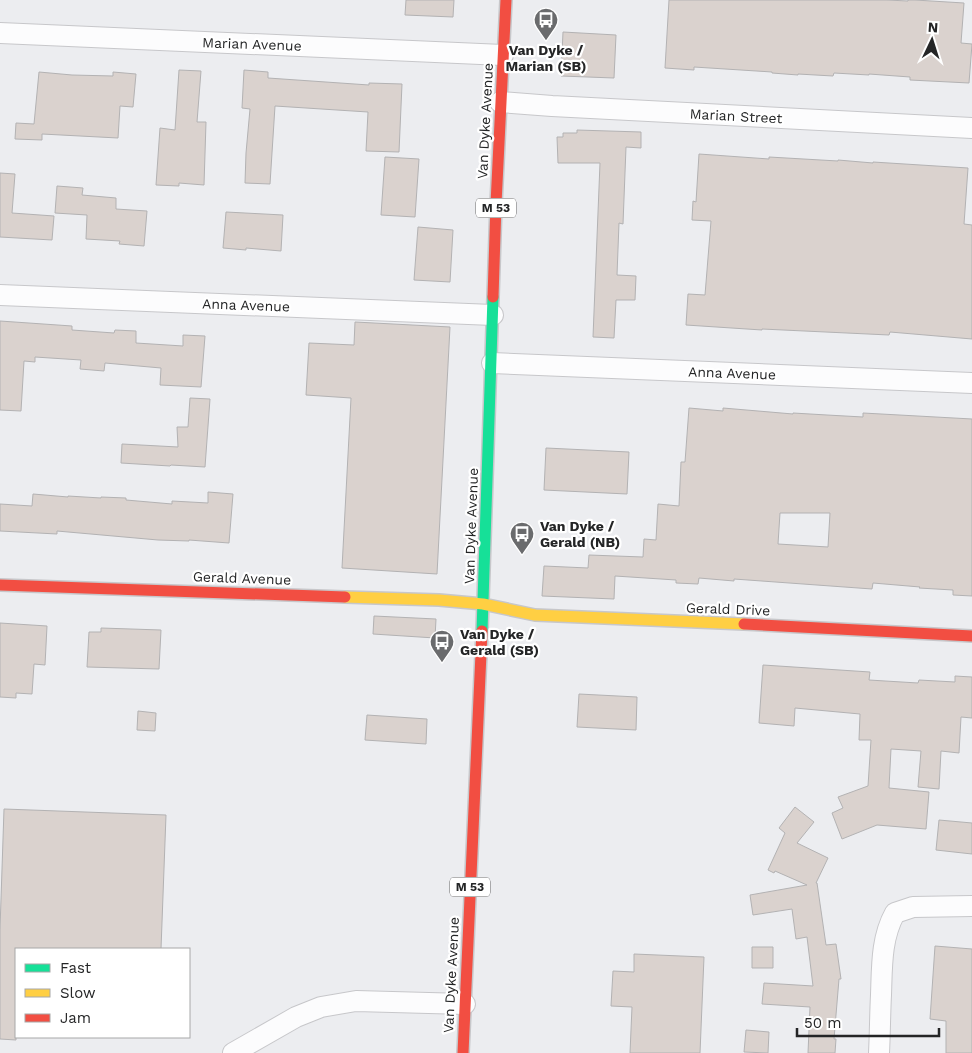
<svg xmlns="http://www.w3.org/2000/svg" width="972" height="1053" viewBox="0 0 972 1053" font-family="'Work Sans',sans-serif">
	<rect width="100%" height="100%" fill="#ecedf0"/>
	<path fill="#dad2ce" stroke="#b3b2b3" fill-rule="evenodd" d="M 406,0 L 454,0 L 453,17 L 405,15 Z
		M 669,0 L 887,0 L 908,1 L 908,0 L 915,0 L 964,3 L 961,43 L 972,44 L 969,83 L 910,80 L 910,77 L 869,74 L 869,75 L 834,73 L 833,76 L 798,74 L 798,75 L 772,73 L 772,72 L 694,67 L 694,70 L 665,68 Z
		M 563,32 L 616,35 L 614,78 L 561,76 Z
		M 179,70 L 201,71 L 197,122 L 206,122 L 204,185 L 179,183 L 179,186 L 156,185 L 160,128 L 175,130 Z
		M 244,70 L 268,72 L 268,78 L 369,85 L 369,83 L 402,84 L 399,152 L 366,151 L 368,112 L 275,106 L 270,184 L 245,183 L 246,153 L 250,109 L 242,108 Z
		M 39,72 L 72,75 L 113,76 L 113,72 L 136,74 L 133,107 L 120,106 L 118,138 L 42,134 L 42,140 L 15,139 L 16,123 L 34,124 Z
		M 577,130 L 641,132 L 641,148 L 626,147 L 623,224 L 619,223 L 617,275 L 636,276 L 635,300 L 616,300 L 614,338 L 593,337 L 600,163 L 558,163 L 557,137 L 563,137 L 563,133 L 577,133 Z
		M 699,154 L 769,159 L 769,157 L 838,161 L 838,160 L 873,163 L 873,162 L 968,168 L 964,224 L 972,225 L 972,339 L 890,332 L 889,335 L 762,329 L 762,330 L 686,325 L 688,294 L 705,295 L 711,221 L 692,220 L 693,201 L 696,202 Z
		M 385,157 L 419,159 L 415,217 L 381,215 Z
		M 0,173 L 15,174 L 12,213 L 54,216 L 52,240 L 0,237 Z
		M 57,186 L 83,188 L 82,195 L 116,198 L 116,209 L 147,211 L 144,246 L 119,244 L 120,241 L 86,239 L 87,215 L 55,213 Z
		M 226,212 L 283,215 L 281,251 L 246,248 L 246,250 L 223,248 Z
		M 418,227 L 453,230 L 450,282 L 414,280 Z
		M 0,321 L 72,326 L 72,330 L 114,333 L 115,330 L 136,331 L 136,343 L 183,346 L 183,335 L 205,336 L 201,387 L 160,385 L 161,368 L 105,363 L 104,371 L 80,369 L 81,360 L 35,357 L 35,362 L 24,361 L 21,411 L 0,410 Z
		M 355,322 L 450,327 L 437,574 L 342,568 L 351,398 L 306,395 L 309,343 L 354,345 Z
		M 190,398 L 210,399 L 205,467 L 171,465 L 170,466 L 121,463 L 122,444 L 178,447 L 177,427 L 188,427 Z
		M 689,408 L 723,411 L 723,408 L 793,414 L 793,413 L 827,415 L 863,417 L 863,413 L 972,419 L 972,596 L 953,595 L 953,590 L 919,588 L 920,587 L 873,583 L 872,589 L 734,579 L 734,581 L 699,578 L 698,584 L 676,583 L 676,580 L 615,576 L 614,599 L 542,596 L 544,566 L 588,568 L 589,555 L 643,557 L 644,539 L 656,540 L 658,504 L 679,506 L 681,462 L 685,462 ZM 780,513 L 830,513 L 828,547 L 778,544 Z
		M 546,448 L 629,452 L 627,494 L 544,490 Z
		M 208,492 L 233,494 L 229,543 L 189,540 L 189,541 L 158,540 L 57,531 L 57,534 L 0,531 L 0,504 L 32,506 L 33,494 L 68,497 L 68,496 L 101,498 L 101,497 L 126,498 L 126,500 L 172,504 L 172,501 L 208,503 Z
		M 374,616 L 436,619 L 435,638 L 373,634 Z
		M 0,623 L 47,626 L 45,665 L 34,664 L 32,694 L 16,693 L 16,698 L 0,697 Z
		M 101,628 L 161,630 L 159,669 L 87,667 L 89,632 L 101,632 Z
		M 763,665 L 870,672 L 869,680 L 918,683 L 919,680 L 955,682 L 955,676 L 972,677 L 972,718 L 961,717 L 959,753 L 941,751 L 939,789 L 918,787 L 921,751 L 891,749 L 889,788 L 929,792 L 926,829 L 877,825 L 842,839 L 832,813 L 843,808 L 838,797 L 868,786 L 871,740 L 859,740 L 860,714 L 795,708 L 794,726 L 759,723 Z
		M 579,694 L 637,697 L 636,730 L 577,727 Z
		M 138,711 L 156,713 L 155,731 L 137,730 Z
		M 367,715 L 427,719 L 426,744 L 365,740 Z
		M 795,807 L 814,822 L 797,843 L 828,858 L 816,883 L 817,883 L 826,945 L 836,944 L 841,979 L 839,979 L 834,1039 L 836,1039 L 835,1053 L 808,1053 L 810,1007 L 762,1004 L 764,983 L 813,986 L 807,937 L 796,939 L 792,909 L 753,915 L 750,895 L 807,885 L 775,871 L 774,873 L 768,870 L 785,833 L 779,828 Z
		M 4,809 L 166,815 L 161,949 L 16,949 L 16,1040 L 0,1039 L 0,929 Z
		M 939,820 L 972,823 L 972,854 L 936,850 Z
		M 935,946 L 972,949 L 972,1053 L 946,1053 L 946,1021 L 930,1019 Z
		M 752,947 L 773,947 L 773,968 L 752,968 Z
		M 634,954 L 704,957 L 700,1053 L 630,1053 L 632,1007 L 611,1006 L 613,971 L 634,972 Z
		M 746,1030 L 769,1032 L 768,1053 L 744,1052 Z"/>
	<g fill="none" stroke-linecap="round" stroke-linejoin="round">
		<defs>
			<path id="street" d="M 0,33 L 503,55
				M 500,102 L 552,106 L 972,128
				M 0,295 L 493,315
				M 492,363 L 972,383
				M 233,1053 L 296,1017 L 321,1007 L 356,1001 L 465,1004
				M 879,1053 C 880,1034 880,1014 881,995 C 882,967 881,938 895,913 L 913,907 L 972,906"/>
			<path id="fast" d="M 482,631 L 493,297"/>
			<path id="slow" d="M 345,597 L 439,600 L 483,604 L 535,615 L 744,624"/>
			<path id="jam" d="M 493,297 L 496,204 L 506,0
				M 0,585 L 345,597
				M 744,624 L 972,636
				M 463,1053 L 482,631"/>
		</defs>
		<use href="#street" stroke="#c7c7ca" stroke-width="22"/>
		<use href="#fast" stroke="#c7c7ca" stroke-width="14"/>
		<use href="#slow" stroke="#c7c7ca" stroke-width="14"/>
		<use href="#jam" stroke="#c7c7ca" stroke-width="14"/>
		<use href="#street" stroke="#fcfcfd" stroke-width="20"/>
		<use href="#fast" stroke="#16e098" stroke-width="11"/>
		<use href="#slow" stroke="#ffcf43" stroke-width="11"/>
		<use href="#jam" stroke="#f24e42" stroke-width="11"/>
	</g>
	<defs>
		<symbol id="bus-pin" viewBox="-11 -11 22 30"><path d="M0 17L-7.5 6A9.5 9.5 0 1 1 7.5 6Z" fill="#6a6b6d" stroke="#fff"/><path d="M-5-6H5V4H4V6H2V4H-2V6H-4V4H-5ZM-3.5-4V0h7V-4ZM-3.5 1.2v1.5H-2V1.2ZM2 1.2v1.5H3.5V1.2Z" fill="#fff"/></symbol>
	</defs>
	<g fill-rule="evenodd">
		<use href="#bus-pin" x="532" y="6" width="28" height="38"/>
		<use href="#bus-pin" x="508" y="520" width="28" height="38"/>
		<use href="#bus-pin" x="428" y="628" width="28" height="38"/>
	</g>
	<g text-anchor="middle" stroke-width="4.5" stroke-linejoin="round" paint-order="stroke">
		<g fill="#fff" stroke="#666667" stroke-width="1">
			<rect x="476" y="198.5" width="40" height="19" rx="4"/>
			<rect x="450" y="877.5" width="40" height="19" rx="4"/>
		</g>
		<g font-size="12" font-weight="bold" fill="#242526">
			<text x="496" y="212">M 53</text>
			<text x="470" y="891">M 53</text>
		</g>
		<g font-size="14" fill="#242526" stroke="#fff">
			<text transform="translate(252 44) rotate(2)" y="5">Marian Avenue</text>
			<text transform="translate(736 116) rotate(3)" y="5">Marian Street</text>
			<text transform="translate(485 121) rotate(-87)" y="5">Van Dyke Avenue</text>
			<text transform="translate(246 305) rotate(2)" y="5">Anna Avenue</text>
			<text transform="translate(732 373) rotate(2)" y="5">Anna Avenue</text>
			<text transform="translate(471 526) rotate(-88)" y="5">Van Dyke Avenue</text>
			<text transform="translate(242 578) rotate(2)" y="5">Gerald Avenue</text>
			<text transform="translate(728 609) rotate(2)" y="5">Gerald Drive</text>
			<text transform="translate(451 975) rotate(-87)" y="5">Van Dyke Avenue</text>
		</g>
		<g font-size="14" font-weight="bold" fill="#242526" stroke="#fff" text-anchor="start">
			<text x="546" y="55" text-anchor="middle">Van Dyke /<tspan x="546" dy="16">Marian (SB)</tspan></text>
			<text x="540" y="531">Van Dyke /<tspan x="540" dy="16">Gerald (NB)</tspan></text>
			<text x="460" y="639">Van Dyke /<tspan x="460" dy="16">Gerald (SB)</tspan></text>
		</g>
	</g>
	<rect x="15" y="948" width="175" height="90" fill="#ffffff" stroke="#a7a8a8"/>
	<rect x="25" y="964" width="25" height="8" fill="#16e098" stroke="#a7a8a8"/>
	<text x="60" y="973" font-size="15" fill="#242526">Fast</text>
	<rect x="25" y="989" width="25" height="8" fill="#ffcf43" stroke="#a7a8a8"/>
	<text x="60" y="998" font-size="15" fill="#242526">Slow</text>
	<rect x="25" y="1014" width="25" height="8" fill="#f24e42" stroke="#a7a8a8"/>
	<text x="60" y="1023" font-size="15" fill="#242526">Jam</text>
	<g transform="translate(932 40) rotate(4)" stroke="#ffffff" stroke-width="4" paint-order="stroke">
	<path d="M0-4L9 19L0 12L-9 19Z" fill="#242526"/>
	<text y="-8" font-size="14" font-weight="bold" text-anchor="middle" fill="#242526">N</text>
	</g>
	<path d="M797 1028v8h142v-8" fill="none" stroke="#242526" stroke-width="2.5"/>
	<text x="804" y="1028" font-size="15" fill="#242526" stroke="#ffffff" stroke-width="4" paint-order="stroke">50 m</text>
</svg>
